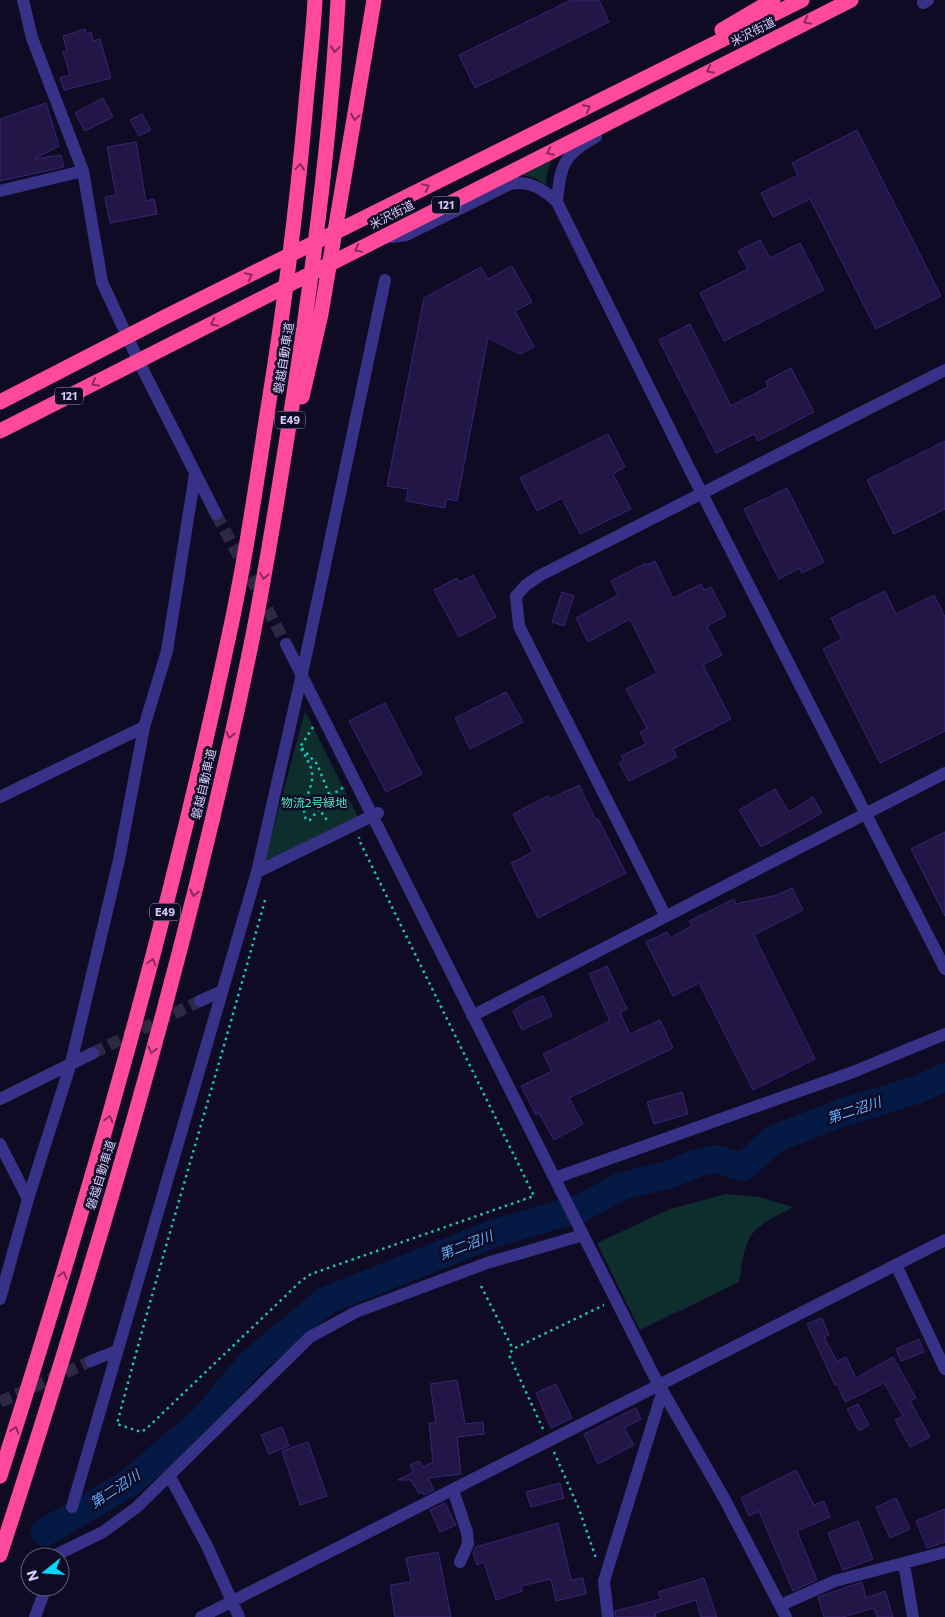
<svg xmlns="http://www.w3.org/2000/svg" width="945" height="1617" viewBox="0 0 945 1617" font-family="Commissioner,'Noto Sans JP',sans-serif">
	<rect width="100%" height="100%" fill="#100b24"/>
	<path fill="#0e2e2e" d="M 554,156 L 547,172 L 546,185 L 535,178 L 518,174 Z
		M 305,711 L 358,817 L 264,864 Z
		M 726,1194 L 759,1197 L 793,1207 C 748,1231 747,1230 739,1282 L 640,1330 L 597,1243 L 670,1209 Z"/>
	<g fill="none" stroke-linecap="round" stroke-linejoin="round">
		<path stroke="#041a44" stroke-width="28" d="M 45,1532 L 129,1483 L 203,1420 L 250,1364 L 325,1301 L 495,1233 L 581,1208 L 622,1186 L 668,1175 L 697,1163 L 717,1159 L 743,1167 L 774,1139 L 841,1113 L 919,1089 L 945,1077"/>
	</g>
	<path fill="#211646" stroke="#372575" d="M 571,0 L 599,0 L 609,22 L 475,88 L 459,55 Z
		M 85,29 L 86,34 L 91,32 L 93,41 L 100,39 L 111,78 L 64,90 L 60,78 L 70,75 L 63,52 L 67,51 L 63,36 Z
		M 103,98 L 113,117 L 85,131 L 75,113 Z
		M 46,103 L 59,146 L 34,159 L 61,155 L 64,167 L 0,181 L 0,119 Z
		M 142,114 L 151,130 L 139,136 L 130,120 Z
		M 857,130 L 941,296 L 876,329 L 810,199 L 773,217 L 761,193 L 798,175 L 792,163 Z
		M 136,142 L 146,201 L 154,199 L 157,214 L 110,223 L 105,197 L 116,195 L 107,147 Z
		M 760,240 L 770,258 L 800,243 L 824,290 L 724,341 L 700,293 L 748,269 L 738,251 Z
		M 512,266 L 532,302 L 515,311 L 534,347 L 520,354 L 488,338 L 457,501 L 446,499 L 445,508 L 406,501 L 408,489 L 387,486 L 424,298 L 481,267 L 488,279 Z
		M 690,324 L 731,406 L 768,387 L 766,381 L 791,368 L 814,412 L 758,441 L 754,434 L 716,453 L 659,340 Z
		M 608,434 L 625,467 L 613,474 L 631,509 L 580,534 L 562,498 L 537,511 L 520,478 Z
		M 945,441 L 945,509 L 894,534 L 867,480 Z
		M 787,488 L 824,562 L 802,573 L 800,568 L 779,579 L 744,509 Z
		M 655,561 L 673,598 L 701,584 L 704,590 L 711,587 L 726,616 L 707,626 L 722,655 L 703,665 L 731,719 L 673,749 L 677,757 L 629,781 L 619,763 L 624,760 L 621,756 L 646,744 L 640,732 L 647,728 L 626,689 L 657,673 L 630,619 L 588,642 L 576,618 L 618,595 L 611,581 L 646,563 L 647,565 Z
		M 473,575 L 496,617 L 459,637 L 434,590 L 457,578 L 460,582 Z
		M 885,591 L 896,614 L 934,595 L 945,617 L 945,731 L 880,763 L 823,649 L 842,639 L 831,618 Z
		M 562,592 L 574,596 L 564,626 L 552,622 Z
		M 506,692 L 523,722 L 470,749 L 455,718 Z
		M 385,703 L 422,774 L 386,792 L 349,721 Z
		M 579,785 L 596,820 L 598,819 L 626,873 L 538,918 L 511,863 L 533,852 L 513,814 L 548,796 L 550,799 Z
		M 775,789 L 789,812 L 813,797 L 822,813 L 761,847 L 739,810 Z
		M 945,832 L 945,916 L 911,849 Z
		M 792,888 L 803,910 L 754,935 L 815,1059 L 753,1090 L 699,983 L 673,996 L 646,942 L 667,932 L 670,938 L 692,926 L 689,921 L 734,899 L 736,904 L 777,895 Z
		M 607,966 L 627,1009 L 620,1013 L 630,1034 L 660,1020 L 673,1048 L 569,1098 L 583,1124 L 554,1140 L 539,1113 L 536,1115 L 521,1086 L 552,1071 L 543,1054 L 610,1021 L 589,974 Z
		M 543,996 L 552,1016 L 522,1030 L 513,1011 L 527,1002 Z
		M 682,1092 L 688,1114 L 654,1124 L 647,1102 Z
		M 822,1318 L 829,1335 L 824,1337 L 837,1361 L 846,1357 L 856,1378 L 893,1357 L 916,1398 L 910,1401 L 930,1437 L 910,1447 L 895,1420 L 903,1416 L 884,1383 L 845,1402 L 837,1384 L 835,1385 L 807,1324 Z
		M 919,1339 L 924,1352 L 901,1361 L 896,1349 Z
		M 457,1380 L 465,1424 L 483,1422 L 484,1434 L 457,1437 L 461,1474 L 428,1478 L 434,1490 L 424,1495 L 422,1492 L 419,1494 L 411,1480 L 398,1480 L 413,1472 L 410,1465 L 419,1461 L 423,1467 L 433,1462 L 429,1423 L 436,1423 L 430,1384 Z
		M 556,1384 L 572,1418 L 551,1428 L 536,1393 Z
		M 858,1404 L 869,1425 L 859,1431 L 847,1409 Z
		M 636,1408 L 641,1419 L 624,1428 L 634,1445 L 598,1464 L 584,1434 Z
		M 282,1427 L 289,1446 L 269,1454 L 261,1435 Z
		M 308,1442 L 327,1496 L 300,1505 L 282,1451 Z
		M 796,1470 L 814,1505 L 824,1501 L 830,1517 L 797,1531 L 817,1580 L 793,1591 L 759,1511 L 749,1516 L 741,1498 Z
		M 560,1483 L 564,1498 L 531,1507 L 526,1492 Z
		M 896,1498 L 910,1529 L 890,1538 L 876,1507 Z
		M 445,1503 L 456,1525 L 440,1532 L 430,1510 Z
		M 945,1509 L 945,1542 L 927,1548 L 916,1521 Z
		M 858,1521 L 873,1559 L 843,1570 L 828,1533 Z
		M 558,1523 L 571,1580 L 583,1578 L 586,1594 L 556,1601 L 551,1579 L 521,1586 L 522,1591 L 496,1600 L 484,1562 L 477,1565 L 473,1553 L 476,1547 Z
		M 438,1552 L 451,1617 L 395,1617 L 390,1585 L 411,1582 L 406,1558 Z
		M 704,1578 L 717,1617 L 701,1617 L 696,1600 L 655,1613 L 656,1617 L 616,1617 L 615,1611 L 661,1599 L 658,1592 Z
		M 862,1582 L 866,1598 L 885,1591 L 893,1617 L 877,1617 L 874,1608 L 843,1617 L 824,1617 L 818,1597 Z"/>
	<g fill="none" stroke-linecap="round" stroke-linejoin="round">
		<path stroke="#2e2845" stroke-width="12" stroke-dasharray="12 6" stroke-linecap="butt" d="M 216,514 L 286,644
			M 93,1053 L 200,1001
			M 0,1402 L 91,1361"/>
		<path stroke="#21bfba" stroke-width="2.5" stroke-dasharray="2.5 4" stroke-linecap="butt" d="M 313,727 L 300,747 C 304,754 311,764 312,773 C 314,790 299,803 306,820 L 310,820 L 319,809 L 329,823
			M 302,748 L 317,764 L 330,796 L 325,805 L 319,809
			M 330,796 L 344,787
			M 285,803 L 304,803
			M 265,900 C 217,1075 163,1249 117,1424 L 141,1432 L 146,1429 L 301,1281 L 311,1274 L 534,1196 L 359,840 L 359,837
			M 481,1286 L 513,1349
			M 543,1429 L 509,1355 L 513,1349 L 604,1305
			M 554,1452 L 579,1509 L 596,1558"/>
		<path stroke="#373187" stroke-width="12" d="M 23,0 L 32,38 L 83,171 L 102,282 L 139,362 L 216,514
			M 923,3 L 928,0
			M 0,191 L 83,171
			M 557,202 C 560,167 563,154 596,137
			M 386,235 L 392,237 L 406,235 L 510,184 C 528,180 545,190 557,202 L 691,472 L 945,969
			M 286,644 L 654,1376 L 724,1498 L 786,1617
			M 0,797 L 144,727
			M 257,872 L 378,813
			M 665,915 L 519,626 L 516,596 L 526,585 L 539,576 L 945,370
			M 200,1001 L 222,991
			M 472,1016 L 945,773
			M 0,1099 L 93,1053
			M 0,1144 L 28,1199
			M 555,1178 L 853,1072 L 945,1034
			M 896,1265 L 945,1369
			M 0,1299 L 28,1199 L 71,1063 L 119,860 L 144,727 L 167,651 L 195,474
			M 91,1361 L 116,1351
			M 169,1475 L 207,1546 L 239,1617
			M 453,1490 L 467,1532 L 468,1544 L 460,1562
			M 72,1507 L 257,872 L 304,665 L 385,280
			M 56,1557 L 56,1555 L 103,1532 L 137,1507 L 310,1337 L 356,1312 L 487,1263 L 583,1235
			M 904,1564 L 913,1617
			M 781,1605 L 835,1581 L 945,1552
			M 35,1617 L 46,1587
			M 201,1617 L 945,1240
			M 608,1617 L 604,1581 L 662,1393"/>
		<path stroke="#ff499b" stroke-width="15" d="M 722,30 L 773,0
			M 302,397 L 321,314 L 374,0
			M 0,402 L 163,318 L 802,0
			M 0,431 L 851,0
			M 0,1476 C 88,1201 168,923 228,640 C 245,563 256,485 268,408 C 284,310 296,212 305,114 C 308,76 313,38 315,0
			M 0,1555 C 98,1253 190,947 253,635 C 268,559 280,483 292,406 C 313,272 331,136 338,0"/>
	</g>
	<defs><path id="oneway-chevron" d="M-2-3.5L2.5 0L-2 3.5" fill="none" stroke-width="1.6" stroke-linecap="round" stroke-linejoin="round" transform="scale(1.25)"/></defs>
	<g stroke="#882a60">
		<use href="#oneway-chevron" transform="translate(807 21) rotate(154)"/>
		<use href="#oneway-chevron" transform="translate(335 49) rotate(95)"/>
		<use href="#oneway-chevron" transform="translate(710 70) rotate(153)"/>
		<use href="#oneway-chevron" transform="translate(587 108) rotate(-28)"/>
		<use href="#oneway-chevron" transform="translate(355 117) rotate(99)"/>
		<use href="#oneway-chevron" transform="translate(550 152) rotate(154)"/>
		<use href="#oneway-chevron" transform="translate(300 167) rotate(-85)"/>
		<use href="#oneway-chevron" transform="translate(426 187) rotate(-26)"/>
		<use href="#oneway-chevron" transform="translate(358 249) rotate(153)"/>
		<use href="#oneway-chevron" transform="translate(249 276) rotate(-26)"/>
		<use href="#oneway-chevron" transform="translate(214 323) rotate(153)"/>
		<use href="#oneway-chevron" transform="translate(95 383) rotate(153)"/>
		<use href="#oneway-chevron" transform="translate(264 576) rotate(100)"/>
		<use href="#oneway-chevron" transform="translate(230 735) rotate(103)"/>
		<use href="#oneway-chevron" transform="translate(194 893) rotate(104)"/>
		<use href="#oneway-chevron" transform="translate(152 962) rotate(-75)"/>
		<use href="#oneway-chevron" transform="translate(152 1050) rotate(105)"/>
		<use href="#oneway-chevron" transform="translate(109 1119) rotate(-75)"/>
		<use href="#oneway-chevron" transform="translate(63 1275) rotate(-74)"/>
		<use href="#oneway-chevron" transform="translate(15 1430) rotate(-72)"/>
	</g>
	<g text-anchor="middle" stroke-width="5" stroke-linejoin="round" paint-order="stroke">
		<g fill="#100b24" stroke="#9a94bd" stroke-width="1">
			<rect x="432" y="196.5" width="28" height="17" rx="4"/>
			<rect x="55" y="387.5" width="28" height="17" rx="4"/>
			<rect x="275" y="411.5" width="30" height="17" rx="4"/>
			<rect x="150" y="903.5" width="30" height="17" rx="4"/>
		</g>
		<g font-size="11" font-weight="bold" fill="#d5ceff">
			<text x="446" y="209">121</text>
			<text x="69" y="400">121</text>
			<text x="290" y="424">E49</text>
			<text x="165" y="916">E49</text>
		</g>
		<g font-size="12" fill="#d5ceff" stroke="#100b24">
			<text transform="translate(753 32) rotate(-27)" y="4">米沢街道</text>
			<text transform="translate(392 215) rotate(-27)" y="4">米沢街道</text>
			<text transform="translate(284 358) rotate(-81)" y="4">磐越自動車道</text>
			<text transform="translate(204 784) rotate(-77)" y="4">磐越自動車道</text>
			<text transform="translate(101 1175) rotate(-73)" y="4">磐越自動車道</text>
		</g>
		<g font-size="12" fill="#4eebc8" stroke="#100b24">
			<text x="314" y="807">物流2号緑地</text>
		</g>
		<g font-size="14" font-style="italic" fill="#5cafff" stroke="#100b24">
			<text transform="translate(854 1110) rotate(-18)" y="5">第二沼川</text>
			<text transform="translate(466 1245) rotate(-21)" y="5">第二沼川</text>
			<text transform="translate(115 1489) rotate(-33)" y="5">第二沼川</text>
		</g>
	</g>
	<g transform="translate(45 1572) rotate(253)"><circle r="24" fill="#100b24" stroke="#5f597c"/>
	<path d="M0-4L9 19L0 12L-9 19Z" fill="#00d9f9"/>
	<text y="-8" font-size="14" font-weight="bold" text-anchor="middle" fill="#d5ceff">N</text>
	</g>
</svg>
